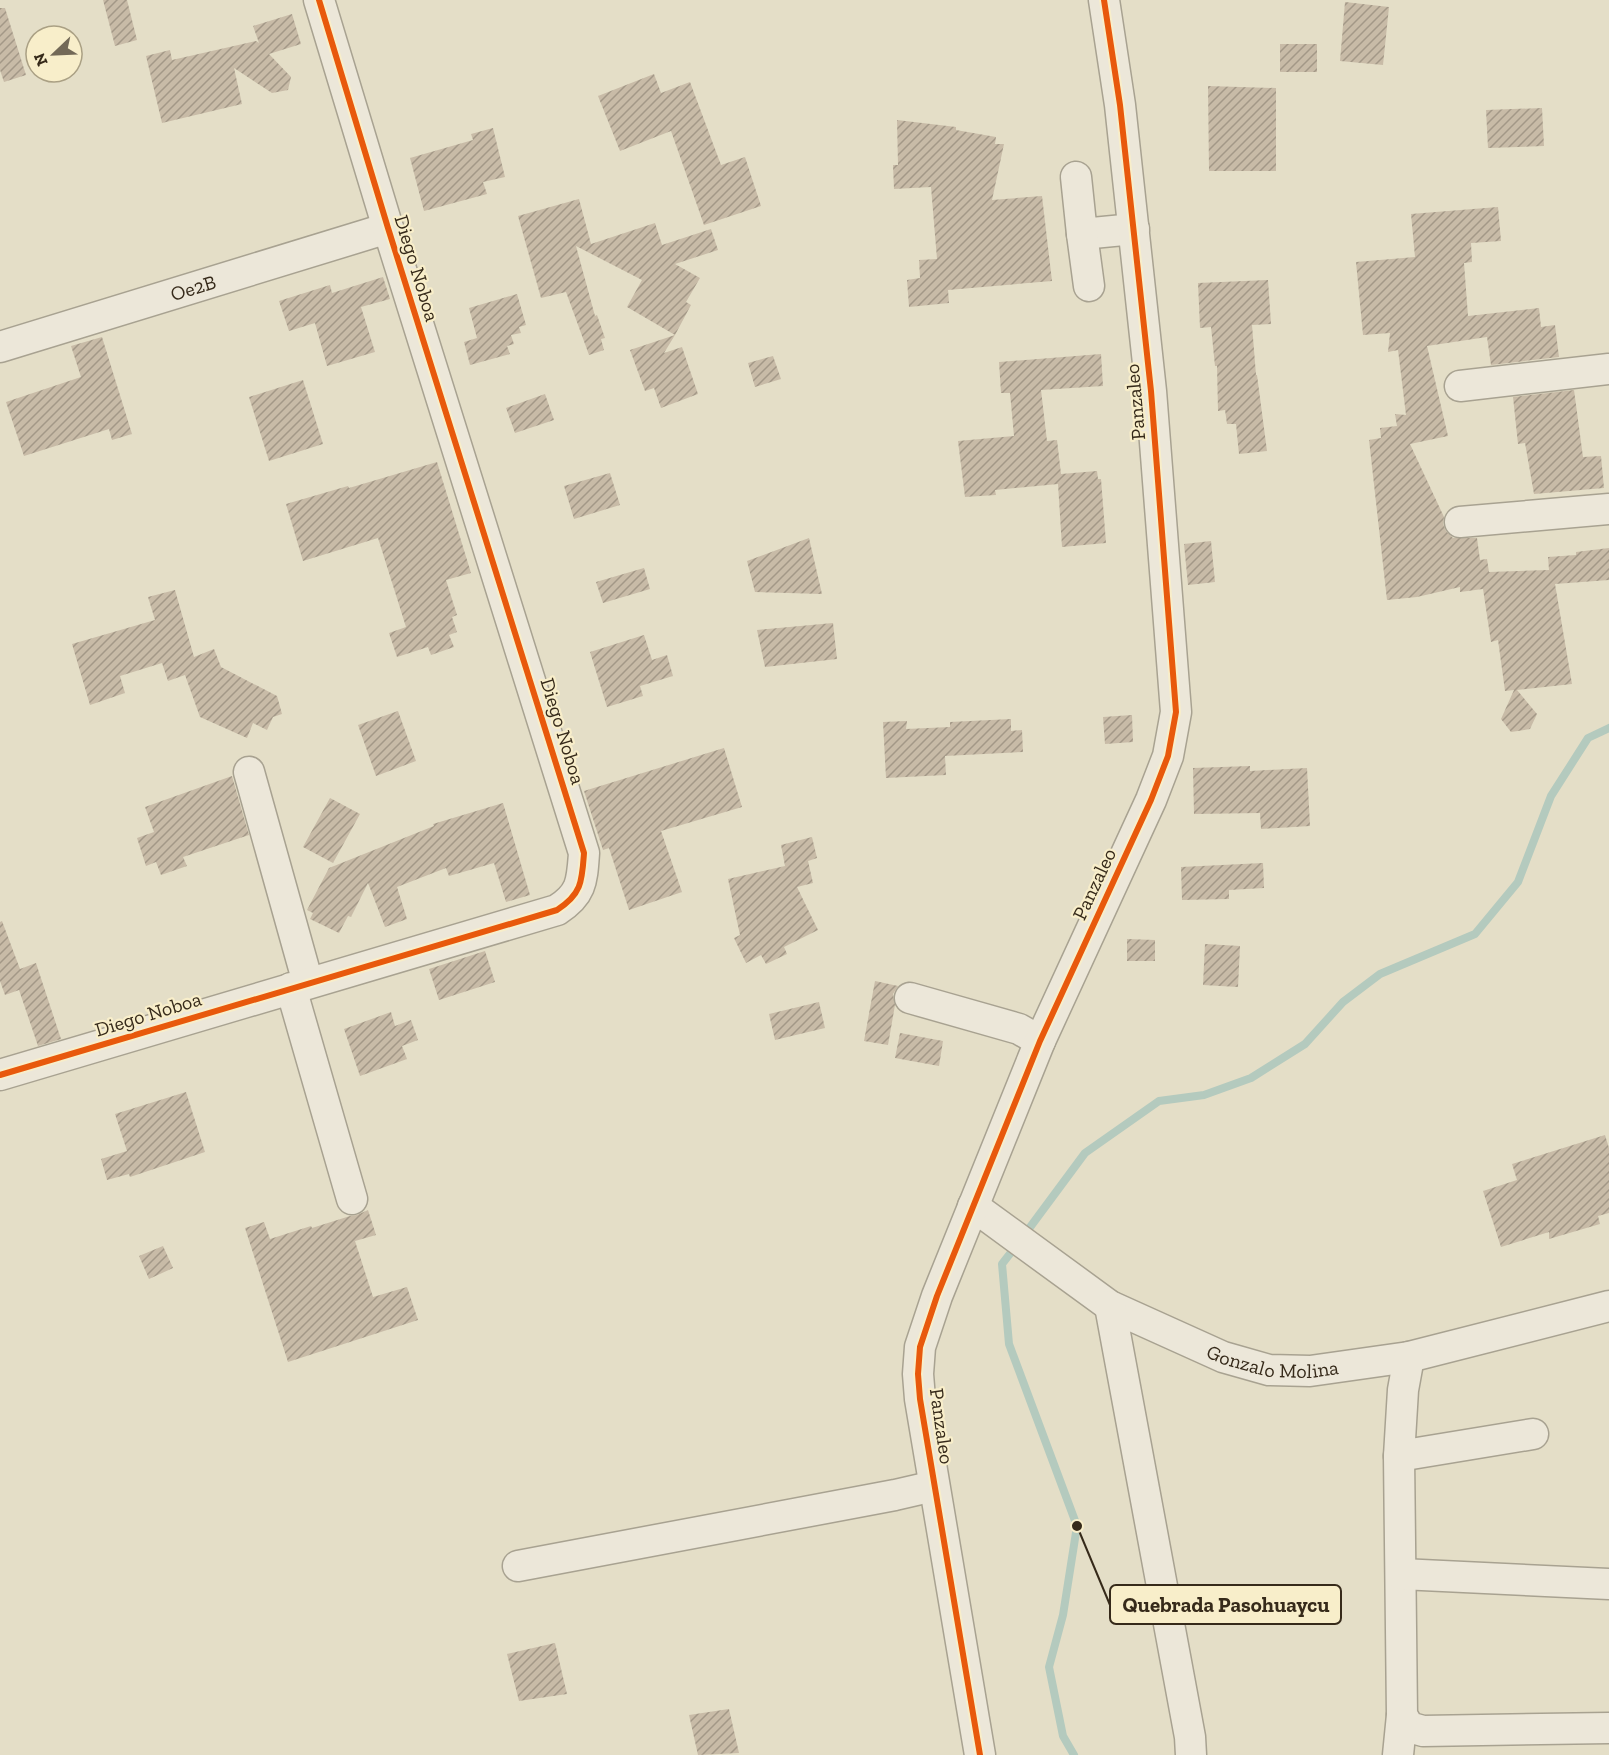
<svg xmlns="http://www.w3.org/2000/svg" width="1609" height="1755" viewBox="0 0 1609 1755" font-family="'Zilla Slab',serif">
	<defs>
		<pattern id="building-hatch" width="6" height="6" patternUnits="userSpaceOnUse" patternTransform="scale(1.5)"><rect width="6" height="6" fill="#c8bba7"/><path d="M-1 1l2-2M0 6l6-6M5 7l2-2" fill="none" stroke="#a39887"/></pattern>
	</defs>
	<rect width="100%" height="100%" fill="#e4dec7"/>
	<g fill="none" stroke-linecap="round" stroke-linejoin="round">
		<path stroke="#b4cabe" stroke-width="8" d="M 1025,1234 L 1085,1153 L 1159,1101 L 1204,1095 L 1251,1078 L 1305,1044 L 1343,1002 L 1380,974 L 1475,934 L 1518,882 L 1551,796 L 1588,738 L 1609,728
			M 1016,1246 L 1002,1264 L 1009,1344 L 1077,1526 L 1063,1615 L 1049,1667 L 1063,1736 L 1074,1755"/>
	</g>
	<path fill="url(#building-hatch)" d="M 103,0 L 127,0 L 137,40 L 115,46 Z
		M 1345,2 L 1389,7 L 1383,65 L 1340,61 Z
		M 0,8 L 5,8 L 26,75 L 4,82 L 0,70 Z
		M 292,14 L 301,44 L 269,54 L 291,77 L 288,90 L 272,93 L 234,68 L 242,104 L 162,123 L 146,56 L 170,50 L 172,60 L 256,41 L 259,43 L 253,26 Z
		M 1280,44 L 1317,44 L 1317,72 L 1280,72 Z
		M 654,74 L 661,93 L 690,82 L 721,165 L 745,157 L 761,206 L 704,225 L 671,131 L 620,151 L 598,96 Z
		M 1208,86 L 1276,88 L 1276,171 L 1209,171 Z
		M 1542,108 L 1544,146 L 1488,148 L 1486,110 Z
		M 897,120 L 956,127 L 956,130 L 996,137 L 995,144 L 1004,144 L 992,200 L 1042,196 L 1052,281 L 948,290 L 949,303 L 909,307 L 907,280 L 920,278 L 919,260 L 937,259 L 931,187 L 894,189 L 893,165 L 898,165 Z
		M 493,128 L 505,177 L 483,182 L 487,194 L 424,211 L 410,158 L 473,140 L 471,134 Z
		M 579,199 L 591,244 L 655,223 L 662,245 L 711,229 L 718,250 L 675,264 L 700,278 L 686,302 L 691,305 L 675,335 L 627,307 L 642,280 L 576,246 L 595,316 L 597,315 L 605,338 L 601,339 L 604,350 L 589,355 L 566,292 L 541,298 L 518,216 Z
		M 1498,207 L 1501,241 L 1471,243 L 1472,262 L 1464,263 L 1468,316 L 1539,308 L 1541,327 L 1555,325 L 1559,357 L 1491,365 L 1487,337 L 1427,346 L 1448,436 L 1410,444 L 1444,517 L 1443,524 L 1446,531 L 1453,538 L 1477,538 L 1480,560 L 1487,559 L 1489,572 L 1549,570 L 1548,557 L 1576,555 L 1576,552 L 1609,548 L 1609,580 L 1555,584 L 1572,684 L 1517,690 L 1537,714 L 1530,729 L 1511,732 L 1501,719 L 1514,690 L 1505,691 L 1498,640 L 1491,642 L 1483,589 L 1460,592 L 1460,587 L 1417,597 L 1387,600 L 1369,440 L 1381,438 L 1380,428 L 1397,426 L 1395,414 L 1406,415 L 1398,350 L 1388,352 L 1390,333 L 1363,335 L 1356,262 L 1415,257 L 1411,214 Z
		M 383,277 L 390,299 L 361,307 L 375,352 L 327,366 L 315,323 L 289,331 L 279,301 L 330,285 L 332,293 Z
		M 1268,280 L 1271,324 L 1252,325 L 1256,375 L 1257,375 L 1267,451 L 1239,454 L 1236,424 L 1227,424 L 1225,410 L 1218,411 L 1217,366 L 1215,366 L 1211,327 L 1200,328 L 1198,283 Z
		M 517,294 L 526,325 L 519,327 L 521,333 L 511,335 L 514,344 L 507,346 L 510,354 L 470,365 L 464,342 L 477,338 L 469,308 Z
		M 675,335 L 664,353 L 682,347 L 698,394 L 661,408 L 654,388 L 645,391 L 630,350 Z
		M 102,337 L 132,434 L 112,440 L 109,429 L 24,456 L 6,402 L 81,377 L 71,346 Z
		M 1101,354 L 1103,386 L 1041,390 L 1047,441 L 1057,440 L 1061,474 L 1097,471 L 1098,479 L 1101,479 L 1106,543 L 1062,547 L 1058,484 L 995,490 L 996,495 L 965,497 L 958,441 L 1014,436 L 1010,393 L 1001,393 L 999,362 Z
		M 773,356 L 781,379 L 755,387 L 748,363 Z
		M 303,380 L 323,444 L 269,461 L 249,397 Z
		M 1574,390 L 1583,457 L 1601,456 L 1604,488 L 1534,494 L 1525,443 L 1518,444 L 1513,397 Z
		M 545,394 L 554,420 L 515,433 L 506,408 Z
		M 437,462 L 471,573 L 446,580 L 457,615 L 452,617 L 457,632 L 449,635 L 454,647 L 431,655 L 428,647 L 397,657 L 389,633 L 406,627 L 378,538 L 303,561 L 286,504 L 348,486 L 349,488 Z
		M 610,473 L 620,505 L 574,519 L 564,486 Z
		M 809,538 L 822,594 L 755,592 L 747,561 Z
		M 1211,541 L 1215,582 L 1188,585 L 1184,544 Z
		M 644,568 L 650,589 L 603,603 L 596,582 Z
		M 175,590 L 194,657 L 214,649 L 221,667 L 277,696 L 282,714 L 273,717 L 267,730 L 253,723 L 247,738 L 200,717 L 185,675 L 168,681 L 162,663 L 120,676 L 125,693 L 90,705 L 72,644 L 155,620 L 148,597 Z
		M 833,623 L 837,659 L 765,667 L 757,630 Z
		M 644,635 L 652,660 L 667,655 L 673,676 L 640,686 L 643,696 L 607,707 L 590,652 Z
		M 398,711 L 416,761 L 376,776 L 358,725 Z
		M 1132,715 L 1133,742 L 1105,744 L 1103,717 Z
		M 1011,719 L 1011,731 L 1022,730 L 1023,752 L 945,756 L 946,775 L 886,778 L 883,722 L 907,721 L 906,729 L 950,727 L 950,722 Z
		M 724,748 L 742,807 L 661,831 L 682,892 L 629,910 L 609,848 L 603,850 L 584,791 Z
		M 1250,766 L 1250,771 L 1307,768 L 1310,826 L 1261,829 L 1260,813 L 1194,814 L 1193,768 Z
		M 232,776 L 249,835 L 183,857 L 187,866 L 161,875 L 156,862 L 146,866 L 137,838 L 154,832 L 145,807 Z
		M 330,798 L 360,814 L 333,863 L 303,847 Z
		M 503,803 L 530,895 L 506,902 L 494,863 L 449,876 L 446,868 L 397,887 L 407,919 L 385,927 L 368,883 L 351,917 L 348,916 L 339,933 L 310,919 L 313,913 L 307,910 L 329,868 L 434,826 L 433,824 Z
		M 812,837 L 817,858 L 808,861 L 813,883 L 797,887 L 818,930 L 784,947 L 787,954 L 766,964 L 761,955 L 746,963 L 734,938 L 740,935 L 728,879 L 785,866 L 781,845 Z
		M 1263,863 L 1264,888 L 1229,890 L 1229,899 L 1182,900 L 1181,867 Z
		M 2,921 L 20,969 L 36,963 L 61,1039 L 38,1046 L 19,990 L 5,995 L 0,981 L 0,922 Z
		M 1127,939 L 1155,940 L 1155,961 L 1127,961 Z
		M 1205,944 L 1240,946 L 1238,987 L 1203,985 Z
		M 485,951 L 495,982 L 439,1000 L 429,969 Z
		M 875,981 L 898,986 L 893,994 L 895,1005 L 888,1045 L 864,1041 Z
		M 819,1002 L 825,1028 L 775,1040 L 769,1014 Z
		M 391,1012 L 395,1026 L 411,1020 L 418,1040 L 402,1046 L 407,1059 L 360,1076 L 344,1029 Z
		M 900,1033 L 943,1041 L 939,1066 L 895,1058 Z
		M 186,1092 L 205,1152 L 130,1177 L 129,1174 L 107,1180 L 101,1159 L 127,1151 L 115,1114 Z
		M 1605,1135 L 1609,1148 L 1609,1213 L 1598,1216 L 1600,1224 L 1549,1239 L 1549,1232 L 1501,1247 L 1483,1191 L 1517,1180 L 1512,1164 Z
		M 368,1210 L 376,1235 L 355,1241 L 373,1297 L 407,1287 L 418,1320 L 288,1362 L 245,1228 L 264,1222 L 270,1239 L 311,1226 L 312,1228 L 350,1216 L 357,1215 Z
		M 163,1246 L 173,1268 L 149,1279 L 139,1256 Z
		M 555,1643 L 567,1694 L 519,1701 L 507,1654 Z
		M 729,1709 L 739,1753 L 698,1755 L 689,1715 Z"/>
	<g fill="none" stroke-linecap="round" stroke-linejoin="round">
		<defs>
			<g id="minor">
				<path d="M 1076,177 L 1082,234 L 1134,229"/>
				<path d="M 1082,234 L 1089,286"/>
				<path id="s1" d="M 0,347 L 388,228"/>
				<path d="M 1460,386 L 1609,369"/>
				<path d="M 1460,522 L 1609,509"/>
				<path d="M 249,772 L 308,983"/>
				<path d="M 291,988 L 352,1199"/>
				<path d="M 910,998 L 1019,1029 L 1040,1041"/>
				<path d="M 0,1075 L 557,910 C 582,894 582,881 584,853 L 388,228 L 319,0"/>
				<path id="s2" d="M 973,1206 L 1110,1306 L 1223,1357 L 1269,1370 L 1310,1371 L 1409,1357 L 1609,1306"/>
				<path d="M 1110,1306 L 1190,1737 L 1191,1755"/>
				<path d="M 1409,1357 L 1403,1390 L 1399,1456 L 1402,1715 L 1409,1727 L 1423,1731 L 1609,1728"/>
				<path d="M 1399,1456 L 1533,1434"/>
				<path d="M 518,1566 L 895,1495 L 934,1486"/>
				<path d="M 1401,1574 L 1609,1584"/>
				<path d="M 980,1755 L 920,1399 L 918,1374 L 920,1347 L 937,1296 L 1040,1041 L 1151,800 L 1168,756 L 1176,712 L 1151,391 L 1120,105 L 1104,0"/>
				<path d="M 1398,1755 L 1402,1715"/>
			</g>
		</defs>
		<use href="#minor" stroke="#a8a291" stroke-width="33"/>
		<use href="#minor" stroke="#ece7d9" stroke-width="30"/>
		<defs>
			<path id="cycleway" d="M 0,1075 L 557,910 C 582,894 582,881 584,853 L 388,228 L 319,0
				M 980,1755 L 920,1399 L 918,1374 L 920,1347 L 937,1296 L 1040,1041 L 1151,800 L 1168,756 L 1176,712 L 1151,391 L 1120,105 L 1104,0"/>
		</defs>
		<use href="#cycleway" stroke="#f8eeca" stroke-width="10"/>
		<use href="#cycleway" stroke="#e8590c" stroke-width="6"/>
	</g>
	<g text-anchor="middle" stroke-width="4.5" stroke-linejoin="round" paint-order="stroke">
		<g font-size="20" fill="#362a1a" stroke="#f8eeca">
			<text transform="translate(417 268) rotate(73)" y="7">Diego Noboa</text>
			<text dy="7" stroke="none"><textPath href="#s1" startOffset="202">Oe2B</textPath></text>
			<text transform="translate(1135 402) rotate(-95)" y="7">Panzaleo</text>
			<text transform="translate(563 731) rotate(73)" y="7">Diego Noboa</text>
			<text transform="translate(1094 884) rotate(-65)" y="7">Panzaleo</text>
			<text transform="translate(148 1014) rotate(-17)" y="7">Diego Noboa</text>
			<text dy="7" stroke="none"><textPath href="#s2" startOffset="344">Gonzalo Molina</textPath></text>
			<text transform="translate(942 1426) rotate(82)" y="7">Panzaleo</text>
		</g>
	</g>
	<path fill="none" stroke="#362a1a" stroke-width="2" d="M1077 1526L1110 1605"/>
	<circle fill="#362a1a" stroke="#f8eeca" stroke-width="2" cx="1077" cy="1526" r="6"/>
	<rect fill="#f8eeca" stroke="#362a1a" stroke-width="2" x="1110" y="1585" width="231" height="39" rx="6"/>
	<g font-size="21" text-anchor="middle" font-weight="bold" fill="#362a1a">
		<text x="1226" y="1612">Quebrada Pasohuaycu</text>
	</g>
	<g transform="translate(54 54) rotate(247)"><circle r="28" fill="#f8eeca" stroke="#aaa084" stroke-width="1.5"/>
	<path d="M0-4.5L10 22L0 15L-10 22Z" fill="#736957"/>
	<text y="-9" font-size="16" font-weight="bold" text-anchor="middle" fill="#362a1a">N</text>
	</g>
</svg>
